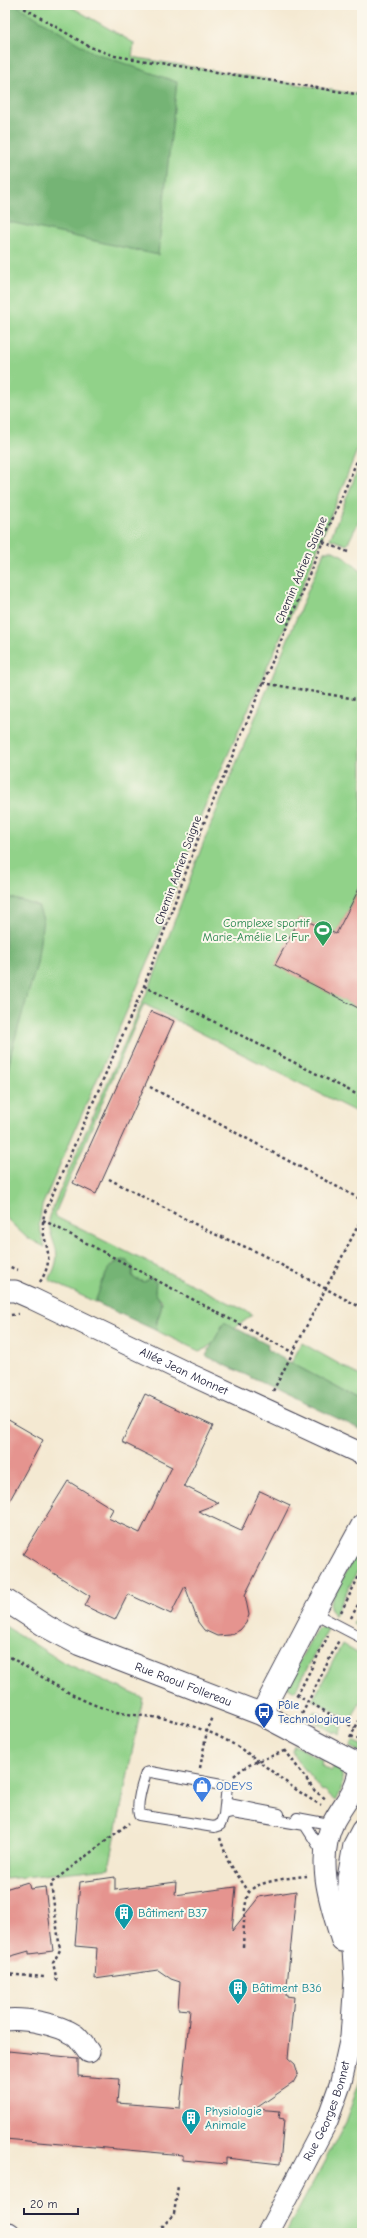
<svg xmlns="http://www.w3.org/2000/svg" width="367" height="2238" viewBox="0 0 367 2238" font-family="'Comic Neue',sans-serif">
	<rect width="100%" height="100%" fill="#fbf7ec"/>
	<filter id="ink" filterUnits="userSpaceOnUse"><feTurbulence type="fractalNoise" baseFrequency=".025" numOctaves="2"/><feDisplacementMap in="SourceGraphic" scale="8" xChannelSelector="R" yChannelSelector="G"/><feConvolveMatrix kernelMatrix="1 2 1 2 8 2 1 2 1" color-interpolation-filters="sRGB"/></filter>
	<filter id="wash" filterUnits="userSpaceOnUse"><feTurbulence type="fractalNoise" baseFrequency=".012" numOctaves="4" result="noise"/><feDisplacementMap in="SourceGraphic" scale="16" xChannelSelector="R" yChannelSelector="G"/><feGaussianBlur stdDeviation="0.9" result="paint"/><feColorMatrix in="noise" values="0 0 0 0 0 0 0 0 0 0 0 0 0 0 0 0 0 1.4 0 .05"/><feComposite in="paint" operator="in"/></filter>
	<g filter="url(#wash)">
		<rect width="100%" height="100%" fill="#f4e9d2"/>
		<path fill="#91d289" stroke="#5a7a62" d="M 5,5 L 68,5 L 134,43 L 132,57 L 362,95 L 362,438 L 292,612 L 204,808 L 155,946 L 42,1206 L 39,1225 L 45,1247 L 26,1237 L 5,1217 L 5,1086 L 37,906 L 5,896 Z
			M 362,459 L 362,515 L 347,545 L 330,539 Z
			M 331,550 L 343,556 L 362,572 L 362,621 L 357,622 L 358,666 L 362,666 L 362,883 L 336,934 L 300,918 L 276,965 L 362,1010 L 362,1115 L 144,1004 L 54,1216 L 252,1314 L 250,1317 L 205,1349 L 199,1351 L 157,1331 C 155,1320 162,1312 162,1301 L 144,1282 L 135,1279 L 114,1262 L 109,1268 L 95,1302 L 49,1280 C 67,1246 48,1247 49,1216 L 154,976 L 204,841 L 324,552 Z
			M 302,1343 L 362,1377 L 362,1401 L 291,1363 Z
			M 362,1541 L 362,1562 L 334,1616 L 330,1607 L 330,1603 Z
			M 362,1606 L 362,1629 L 353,1624 Z
			M 5,1626 L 63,1662 L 143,1698 L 109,1868 L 5,1879 Z
			M 322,1627 L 328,1629 L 295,1691 L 286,1686 L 317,1628 Z
			M 342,1644 L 362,1656 L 362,1700 L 350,1720 L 313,1700 Z
			M 314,1711 L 325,1716 L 324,1718 L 343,1726 L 339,1734 L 335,1731 L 334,1733 L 310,1719 Z
			M 353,1741 L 362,1745 L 362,1753 L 350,1747 Z
			M 294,1745 L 322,1760 L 321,1765 L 331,1771 L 337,1763 L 341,1767 C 343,1780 343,1790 336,1801 L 324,1790 L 322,1791 L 295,1757 L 292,1751 Z
			M 362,1852 L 362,1944 L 354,1893 Z
			M 362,2075 L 362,2226 L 359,2233 L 286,2233 L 345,2123 Z"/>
		<path fill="#74b475" stroke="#4b6b58" d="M 5,5 L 16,5 L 92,52 L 177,82 L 158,255 L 5,221 Z
			M 5,896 L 38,906 L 43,919 L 37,964 L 12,1049 L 5,1086 Z
			M 122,1260 L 127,1261 L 133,1267 L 132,1275 L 135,1279 L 144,1282 L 150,1278 L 156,1282 L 155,1293 C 170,1311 153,1313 157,1331 L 95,1302 C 101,1288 105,1264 122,1260 Z
			M 224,1322 L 268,1345 L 267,1350 L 362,1401 L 362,1430 L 206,1356 Z"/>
		<g id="blocks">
			<path fill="#e5948f" d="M 362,883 L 362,1010 L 275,965 L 300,918 L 336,934 Z
				M 151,1011 L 174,1021 L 96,1194 L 73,1183 Z
				M 145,1394 L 213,1426 L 184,1486 L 219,1503 L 198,1511 L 241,1531 L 260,1491 L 290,1505 L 245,1595 L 249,1615 L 246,1623 L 240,1630 L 230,1635 L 217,1636 L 204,1630 L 198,1622 L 185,1586 L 171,1614 L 128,1594 L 115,1620 L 85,1606 L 90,1596 L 23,1554 L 68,1481 L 113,1509 L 108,1518 L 140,1533 L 172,1467 L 122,1442 Z
				M 5,1418 L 43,1440 L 5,1509 Z
				M 115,1877 L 115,1890 L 176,1882 L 175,1895 L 236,1887 L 232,1931 L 259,1897 L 296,1891 L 286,1996 L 294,1997 L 288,2058 L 295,2064 L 298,2074 L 293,2083 L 255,2109 L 280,2111 L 279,2118 L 284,2119 L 280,2164 L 226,2158 L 226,2164 L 183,2160 L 183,2155 L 5,2139 L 5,2089 L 8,2051 L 78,2058 L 78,2076 L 119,2079 L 117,2103 L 180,2108 L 190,2010 L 178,2009 L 180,1982 L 171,1979 L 158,1970 L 95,1979 L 97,1948 L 75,1946 L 80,1882 Z
				M 28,1882 L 30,1889 L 45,1887 L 53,1951 L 29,1954 L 29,1951 L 8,1957 L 5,1936 L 5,1889 Z"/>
		</g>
	</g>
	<g filter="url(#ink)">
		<use href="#blocks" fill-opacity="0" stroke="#424052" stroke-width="1"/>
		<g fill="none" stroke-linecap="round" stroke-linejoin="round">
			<defs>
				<path id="lane" d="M 314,1613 L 362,1638
					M 151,1772 L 227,1786 L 224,1815 L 220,1825 L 214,1827 L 139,1815 C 136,1803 142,1785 146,1773 Z
					M 226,1801 L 229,1804 L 279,1814
					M 224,1815 L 232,1813 L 305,1825 L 323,1853
					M 297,1818 L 324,1823 L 334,1822"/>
				<g id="street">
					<path id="s1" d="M 5,1291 L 15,1291 L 31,1298 L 187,1373 L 362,1454"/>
					<path d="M 261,1714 L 314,1613 L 362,1525"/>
					<path d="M 342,1941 C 330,1903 315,1859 334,1821 C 346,1799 356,1793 360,1766"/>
					<path d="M 5,2020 C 26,2018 57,2024 75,2035 C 80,2039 85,2047 89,2052"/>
					<path d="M 5,2233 L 9,2233"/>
					<path id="s2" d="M 268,2233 L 327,2121 L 341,2082 L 351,2037 L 355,1979 L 348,1878 L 354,1845 L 362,1830"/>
				</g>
				<g id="secondary">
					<path id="s3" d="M 5,1600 L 47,1627 L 79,1644 L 261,1714 L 362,1767"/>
				</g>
			</defs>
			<use href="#lane" stroke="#424052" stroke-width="12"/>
			<use href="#street" stroke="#424052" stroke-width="23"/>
			<use href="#secondary" stroke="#424052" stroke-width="24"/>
			<path stroke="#424052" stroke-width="2.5" stroke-dasharray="3 3" stroke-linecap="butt" d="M 19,5 L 90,47 L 115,56 L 362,95
				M 323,542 L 348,552
				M 263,683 L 362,700
				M 144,986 L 362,1097
				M 150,1087 L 362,1200
				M 109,1179 L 212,1233 L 255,1251 L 362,1308
				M 43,1220 L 292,1352
				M 5,1265 L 18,1270
				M 40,1282 C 60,1251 36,1240 45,1212 L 144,986 L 204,823 L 362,449
				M 5,1316 L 18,1314
				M 273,1391 L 362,1218
				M 341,1612 L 362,1570
				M 351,1618 L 362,1597
				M 5,1654 C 37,1673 68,1696 103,1708 C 122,1715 140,1715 160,1718 C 175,1720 192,1726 206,1731 C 250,1747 281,1784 321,1805
				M 296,1695 L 355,1728
				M 297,1696 L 328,1636
				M 302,1714 L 339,1640
				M 351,1736 L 362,1741
				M 350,1738 L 362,1715
				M 285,1750 L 315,1791 L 326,1799
				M 200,1768 L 207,1731 L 213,1717
				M 234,1776 C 249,1761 268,1759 286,1750
				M 220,1838 L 228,1861 L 249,1892
				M 243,1947 C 244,1934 243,1900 250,1891 C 257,1881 295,1877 307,1876
				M 5,1974 L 44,1977
				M 57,1981 L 53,1963 L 60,1950 L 51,1883 L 129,1823
				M 160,2233 L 162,2227 L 174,2214 L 178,2186"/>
			<use href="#lane" stroke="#fff" stroke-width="10"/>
			<use href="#street" stroke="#fff" stroke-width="21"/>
			<use href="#secondary" stroke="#fff" stroke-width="22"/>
		</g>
	</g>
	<defs>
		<symbol id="stadium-pin" viewBox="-11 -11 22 30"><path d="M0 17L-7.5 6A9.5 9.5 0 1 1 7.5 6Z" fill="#2e9e5b" stroke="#fbf7ec"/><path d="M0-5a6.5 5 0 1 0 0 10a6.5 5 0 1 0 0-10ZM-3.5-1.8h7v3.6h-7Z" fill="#fff"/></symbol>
		<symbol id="bus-pin" viewBox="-11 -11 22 30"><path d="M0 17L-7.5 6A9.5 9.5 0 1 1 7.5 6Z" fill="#1a4fb4" stroke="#fbf7ec"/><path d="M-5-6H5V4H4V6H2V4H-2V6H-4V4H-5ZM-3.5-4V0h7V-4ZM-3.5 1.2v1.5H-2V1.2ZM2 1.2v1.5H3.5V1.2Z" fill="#fff"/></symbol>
		<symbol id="shop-pin" viewBox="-11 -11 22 30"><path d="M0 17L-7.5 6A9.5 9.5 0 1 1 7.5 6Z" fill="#3f7fe0" stroke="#fbf7ec"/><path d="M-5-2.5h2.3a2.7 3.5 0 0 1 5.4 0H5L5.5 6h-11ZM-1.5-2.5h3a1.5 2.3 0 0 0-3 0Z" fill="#fff"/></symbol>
		<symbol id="building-pin" viewBox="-11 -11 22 30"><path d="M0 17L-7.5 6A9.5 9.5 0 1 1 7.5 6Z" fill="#0f9aa8" stroke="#fbf7ec"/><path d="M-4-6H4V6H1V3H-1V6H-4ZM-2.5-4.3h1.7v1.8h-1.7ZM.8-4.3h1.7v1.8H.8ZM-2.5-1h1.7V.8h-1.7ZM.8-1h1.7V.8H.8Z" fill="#fff"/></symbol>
	</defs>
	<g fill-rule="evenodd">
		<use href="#stadium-pin" x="312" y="919" width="22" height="30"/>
		<use href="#bus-pin" x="253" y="1701" width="22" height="30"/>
		<use href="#shop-pin" x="191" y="1775" width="22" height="30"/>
		<use href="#building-pin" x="113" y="1902" width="22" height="30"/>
		<use href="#building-pin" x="227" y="1977" width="22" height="30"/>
		<use href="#building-pin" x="180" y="2107" width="22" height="30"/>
	</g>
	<g text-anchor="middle" stroke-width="4" stroke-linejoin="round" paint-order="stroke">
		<g font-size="12" fill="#22223b" stroke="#fbf7ec">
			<text transform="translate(301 570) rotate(-67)" y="4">Chemin Adrien Saigne</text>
			<text transform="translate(178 870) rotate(-70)" y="4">Chemin Adrien Saigne</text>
			<text dy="4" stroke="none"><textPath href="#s1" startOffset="197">Allée Jean Monnet</textPath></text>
			<text dy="4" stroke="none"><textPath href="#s3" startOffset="198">Rue Raoul Follereau</textPath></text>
			<text dy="4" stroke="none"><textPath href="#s2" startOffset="136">Rue Georges Bonnet</textPath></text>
		</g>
		<g font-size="12" fill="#27864d" stroke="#fbf7ec" text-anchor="end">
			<text x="309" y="927">Complexe sportif<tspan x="309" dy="14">Marie-Amélie Le Fur</tspan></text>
		</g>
		<g font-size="12" fill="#164399" stroke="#fbf7ec" text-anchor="start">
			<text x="278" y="1709">Pôle<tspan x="278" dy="14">Technologique</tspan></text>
		</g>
		<g font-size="12" fill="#366cbe" stroke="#fbf7ec" text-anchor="start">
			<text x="216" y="1790">ODEYS</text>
		</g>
		<g font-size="12" fill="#0d838f" stroke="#fbf7ec" text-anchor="start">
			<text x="138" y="1917">Bâtiment B37</text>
			<text x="252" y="1992">Bâtiment B36</text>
			<text x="205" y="2115">Physiologie<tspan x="205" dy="14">Animale</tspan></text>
		</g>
	</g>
	<rect width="367" height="2238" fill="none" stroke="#fbf7ec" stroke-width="20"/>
	<path d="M24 2208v6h54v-6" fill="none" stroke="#22223b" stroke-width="2"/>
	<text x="30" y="2208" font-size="12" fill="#22223b" stroke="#fbf7ec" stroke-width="3" paint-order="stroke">20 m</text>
</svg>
